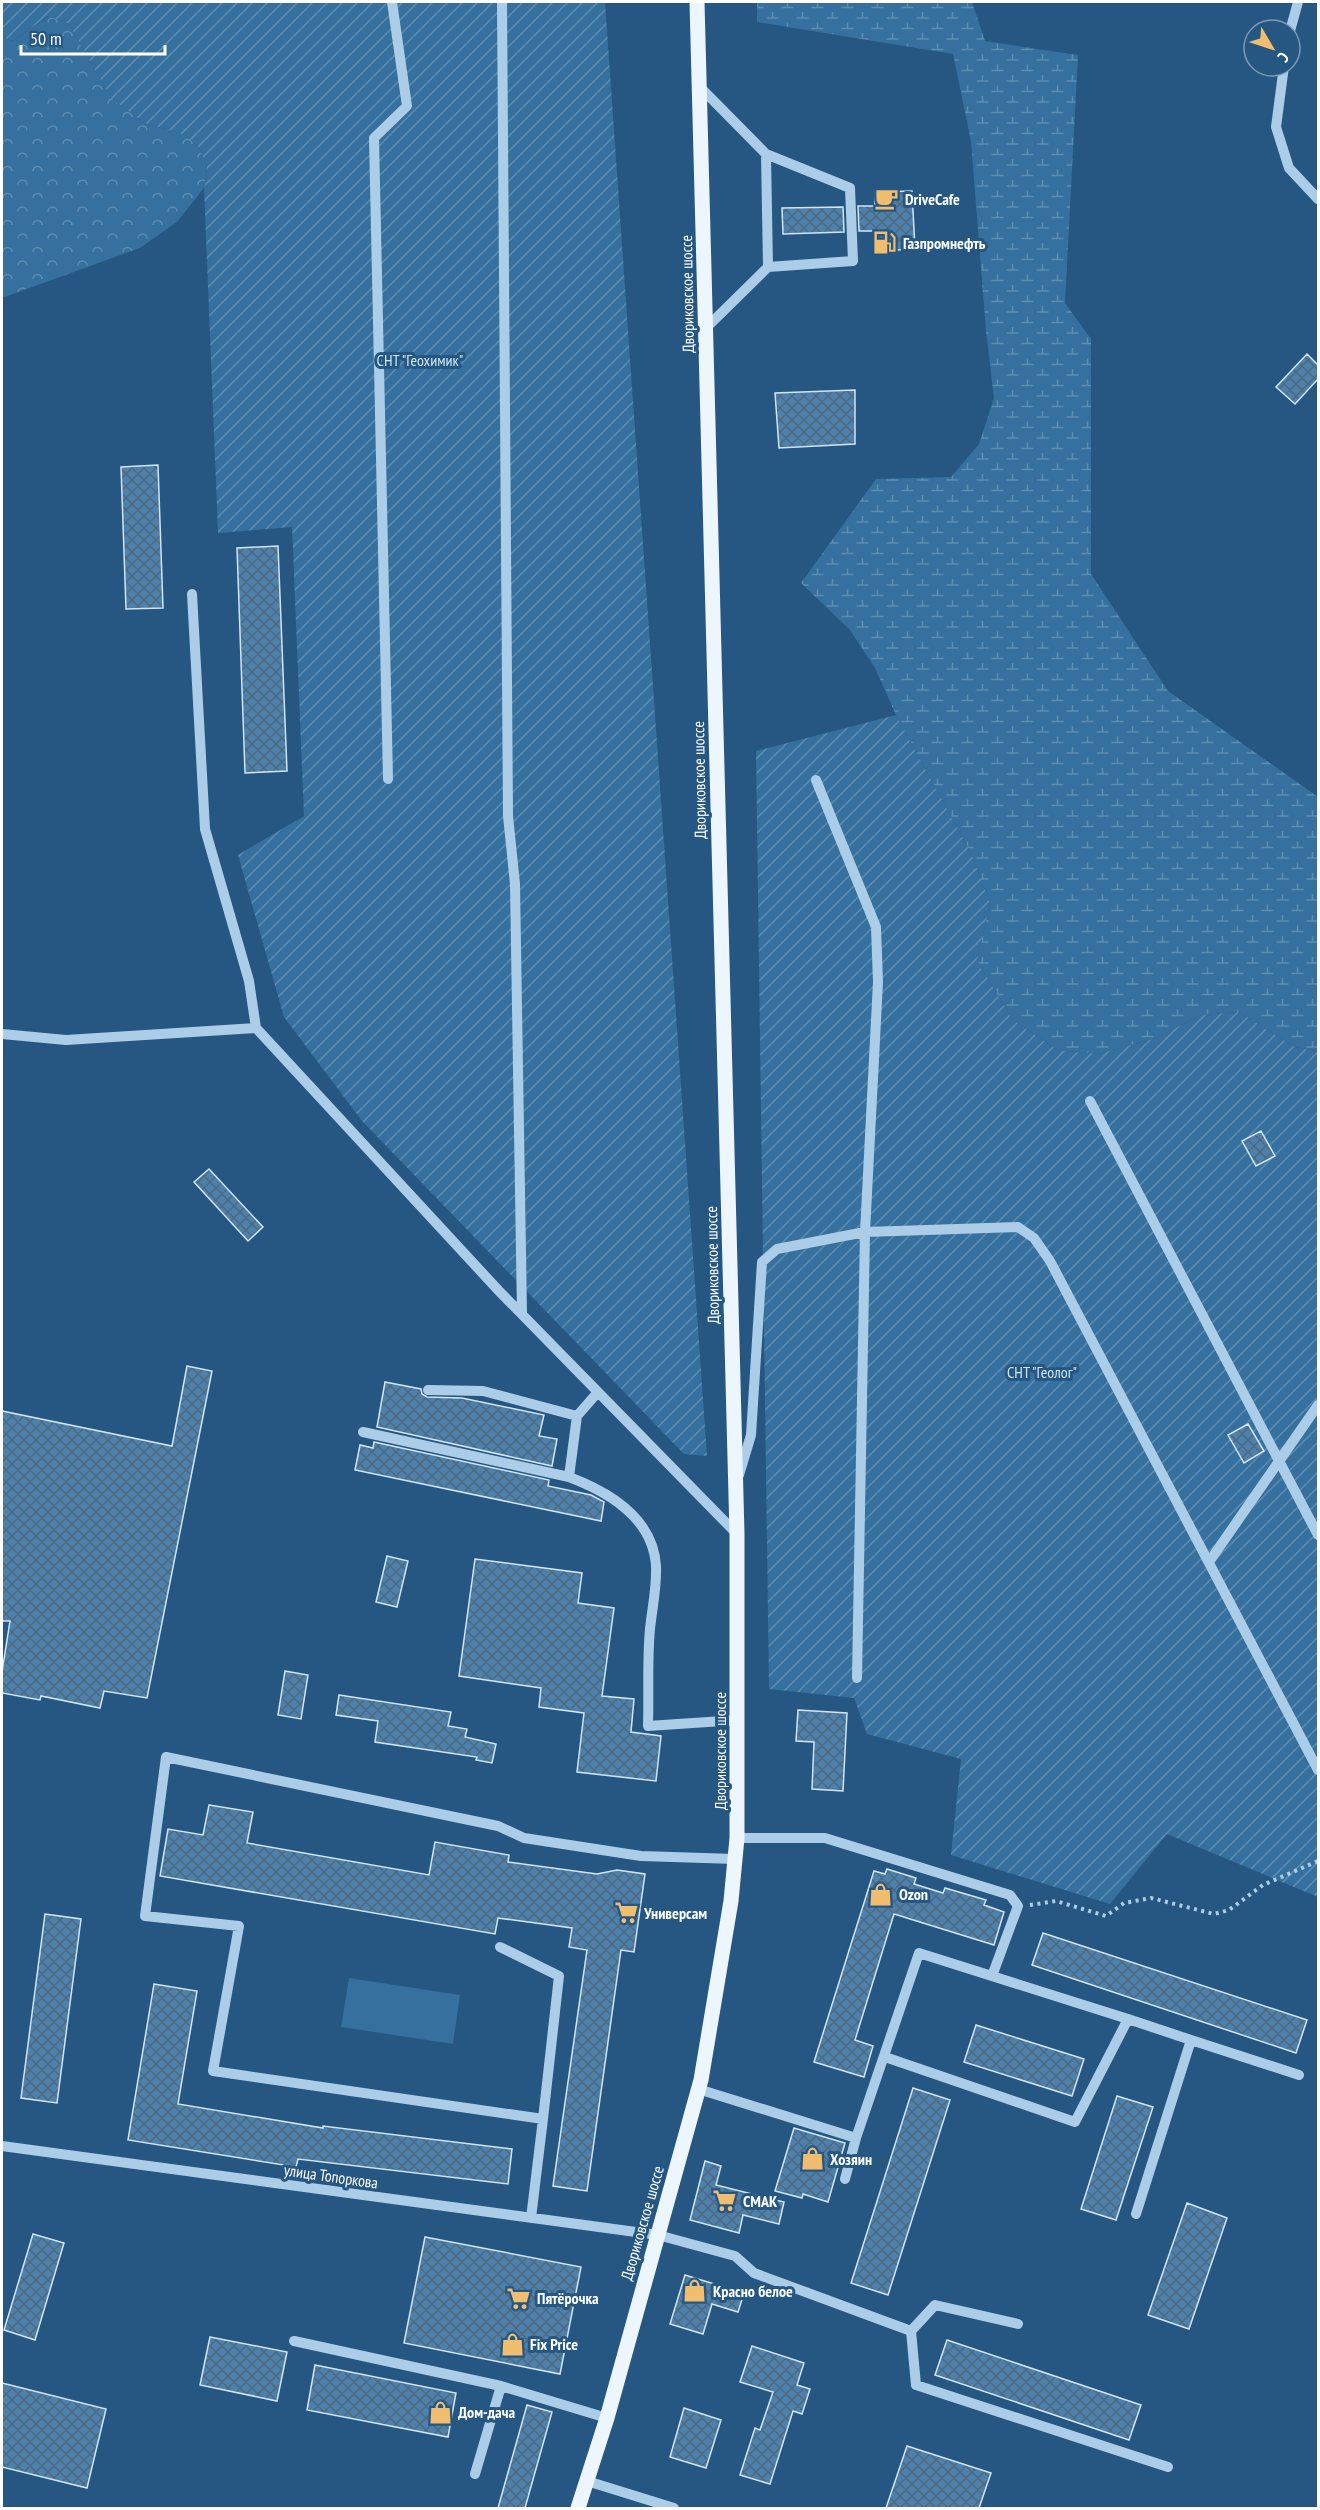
<svg xmlns="http://www.w3.org/2000/svg" width="1320" height="2510" viewBox="0 0 1320 2510" font-family="'PT Sans Narrow',sans-serif">
	<defs>
		<pattern id="forest-crowns" width="20" height="18" patternUnits="userSpaceOnUse" patternTransform="scale(1.5)"><rect width="20" height="18" fill="#35709e"/><path d="M2 6a3 3 0 1 1 6 0M12 15a3 3 0 1 1 6 0" fill="none" stroke="#5d8db1"/></pattern>
		<pattern id="wetland-marsh" width="20" height="14" patternUnits="userSpaceOnUse" patternTransform="scale(1.5)"><rect width="20" height="14" fill="#35709e"/><path d="M1 5h8M5 5V1M11 12h8M15 12V8" fill="none" stroke="#5d8db1"/></pattern>
		<pattern id="garden-furrows" width="10" height="10" patternUnits="userSpaceOnUse" patternTransform="scale(1.5)"><rect width="10" height="10" fill="#35709e"/><path d="M-1 1l2-2M0 10L10 0M9 11l2-2" fill="none" stroke="#5d8db1"/></pattern>
		<pattern id="building-cross-hatch" width="8" height="8" patternUnits="userSpaceOnUse" patternTransform="scale(1.5)"><rect width="8" height="8" fill="#4d81ab"/><path d="M0 0l8 8M0 8l8-8" fill="none" stroke="#4d6980"/></pattern>
	</defs>
	<rect width="100%" height="100%" fill="#255782"/>
	<path fill="#35709e" d="M 349,1978 L 460,1995 L 453,2044 L 341,2027 Z"/>
	<path fill="url(#forest-crowns)" d="M 49,16 L 69,24 L 111,98 L 144,123 L 186,135 L 200,149 L 207,168 L 204,188 L 177,222 L 140,248 L 2,298 L 2,37 L 13,41 Z"/>
	<path fill="url(#wetland-marsh)" d="M 757,2 L 972,2 L 985,41 L 1078,55 L 1065,303 L 1091,339 L 1091,574 L 1168,691 L 1318,797 L 1318,1051 L 1295,1047 L 1239,1012 L 1201,1015 L 1156,1038 L 1098,1054 L 1058,1050 L 1013,1020 L 977,961 L 990,904 L 971,853 L 896,715 L 875,668 L 850,630 L 801,583 L 876,479 L 951,477 L 979,444 L 994,398 L 986,331 L 971,141 L 953,54 L 757,22 Z"/>
	<path fill="url(#garden-furrows)" d="M 2,2 L 605,2 L 707,1456 L 684,1454 L 362,1121 L 284,1017 L 238,855 L 304,816 L 292,527 L 218,533 L 204,188 L 207,168 L 200,149 L 186,135 L 144,123 L 111,98 L 69,24 L 48,16 L 13,41 L 2,37 Z
		M 896,715 L 971,853 L 990,904 L 977,961 L 1013,1020 L 1058,1050 L 1098,1054 L 1156,1038 L 1201,1015 L 1239,1012 L 1295,1047 L 1318,1051 L 1318,1897 L 1167,1834 L 1110,1904 L 951,1855 L 961,1759 L 867,1734 L 854,1698 L 769,1689 L 756,751 Z"/>
	<path fill="url(#building-cross-hatch)" stroke="#d0e5f6" stroke-width="1.5" d="M 912,191 L 915,249 L 878,251 L 877,231 L 859,231 L 858,206 L 875,206 L 875,192 Z
		M 843,207 L 844,232 L 783,234 L 782,208 Z
		M 1307,354 L 1318,365 L 1318,379 L 1295,404 L 1276,387 Z
		M 855,390 L 855,444 L 779,448 L 775,393 Z
		M 158,465 L 163,608 L 126,609 L 121,467 Z
		M 278,546 L 287,771 L 245,773 L 237,548 Z
		M 1261,1131 L 1275,1156 L 1256,1166 L 1242,1141 Z
		M 209,1169 L 263,1227 L 248,1241 L 194,1182 Z
		M 187,1366 L 212,1371 L 147,1698 L 104,1691 L 100,1708 L 41,1696 L 40,1700 L 2,1693 L 2,1672 L 10,1621 L 2,1621 L 2,1411 L 172,1446 Z
		M 385,1382 L 421,1389 L 422,1394 L 427,1397 L 462,1398 L 544,1415 L 539,1436 L 557,1439 L 552,1466 L 377,1427 Z
		M 1248,1424 L 1264,1451 L 1244,1463 L 1228,1435 Z
		M 374,1442 L 549,1480 L 548,1486 L 591,1495 L 604,1502 L 601,1521 L 355,1470 L 360,1445 L 373,1448 Z
		M 387,1556 L 408,1561 L 397,1607 L 376,1602 Z
		M 475,1559 L 582,1573 L 578,1603 L 614,1608 L 602,1696 L 634,1699 L 631,1732 L 661,1736 L 656,1781 L 577,1772 L 584,1713 L 539,1707 L 541,1688 L 459,1676 Z
		M 285,1671 L 308,1675 L 301,1719 L 278,1715 Z
		M 339,1695 L 451,1712 L 448,1726 L 467,1729 L 465,1737 L 496,1744 L 492,1763 L 476,1760 L 477,1757 L 375,1742 L 378,1721 L 336,1715 Z
		M 798,1710 L 847,1713 L 843,1791 L 812,1789 L 814,1742 L 796,1741 Z
		M 209,1805 L 253,1812 L 247,1843 L 429,1875 L 435,1842 L 509,1855 L 508,1862 L 597,1874 L 617,1870 L 645,1874 L 634,1952 L 621,1950 L 587,2191 L 553,2186 L 587,1950 L 569,1947 L 572,1928 L 498,1918 L 495,1934 L 160,1876 L 168,1829 L 203,1835 Z
		M 887,1869 L 916,1878 L 914,1884 L 943,1893 L 945,1888 L 986,1900 L 984,1905 L 1004,1912 L 994,1945 L 894,1914 L 855,2040 L 873,2046 L 864,2077 L 814,2062 L 874,1871 L 885,1874 Z
		M 45,1914 L 81,1919 L 57,2103 L 21,2098 Z
		M 1043,1933 L 1307,2020 L 1296,2053 L 1032,1965 Z
		M 154,1984 L 197,1991 L 178,2104 L 323,2128 L 323,2126 L 512,2149 L 508,2184 L 298,2159 L 296,2167 L 128,2140 Z
		M 976,2025 L 1084,2059 L 1072,2096 L 964,2062 Z
		M 913,2088 L 950,2100 L 888,2295 L 851,2283 Z
		M 1117,2096 L 1153,2107 L 1116,2220 L 1081,2209 Z
		M 794,2128 L 845,2143 L 828,2202 L 803,2194 L 802,2198 L 775,2191 Z
		M 705,2161 L 721,2166 L 716,2185 L 784,2202 L 779,2224 L 743,2215 L 739,2233 L 690,2220 Z
		M 1187,2203 L 1227,2218 L 1189,2329 L 1148,2315 Z
		M 33,2234 L 64,2243 L 35,2340 L 4,2330 Z
		M 425,2237 L 581,2267 L 560,2374 L 404,2343 Z
		M 685,2275 L 744,2293 L 738,2312 L 712,2304 L 703,2334 L 670,2324 Z
		M 210,2337 L 287,2352 L 277,2401 L 200,2385 Z
		M 947,2340 L 1141,2405 L 1129,2440 L 935,2375 Z
		M 752,2346 L 804,2363 L 797,2385 L 810,2389 L 802,2414 L 793,2411 L 770,2484 L 740,2475 L 755,2428 L 760,2430 L 773,2392 L 740,2382 Z
		M 315,2365 L 456,2393 L 448,2437 L 307,2410 Z
		M 2,2383 L 106,2409 L 87,2488 L 2,2467 Z
		M 527,2405 L 552,2412 L 525,2508 L 498,2508 Z
		M 684,2408 L 721,2420 L 706,2468 L 670,2457 Z
		M 907,2446 L 991,2473 L 979,2508 L 886,2508 Z"/>
	<g fill="none" stroke-linecap="round" stroke-linejoin="round">
		<path stroke="#accde7" stroke-width="4" stroke-dasharray="3 4.5" stroke-linecap="butt" d="M 1030,1905 L 1056,1901 L 1106,1916 L 1124,1903 L 1151,1898 L 1214,1914 L 1229,1910 L 1263,1885 L 1318,1861"/>
		<path stroke="#accde7" stroke-width="10" d="M 502,2 L 508,816 L 515,884 L 522,1314
			M 1290,31 L 1298,2
			M 1284,66 L 1276,127 L 1289,168 L 1318,199
			M 699,86 L 766,154 L 768,267 L 706,328
			M 766,154 L 850,188 L 853,261 L 768,267
			M 192,594 L 205,829 L 249,981 L 256,1028
			M 388,779 L 374,138 L 407,106 L 392,2
			M 816,780 L 876,927 L 878,982 L 865,1232 L 857,1678
			M 2,1034 L 66,1040 L 256,1028 L 499,1291 L 737,1534
			M 1090,1101 L 1318,1535
			M 428,1390 L 483,1391 L 577,1416 L 598,1392
			M 363,1432 L 569,1477 C 609,1492 653,1518 656,1566 C 657,1587 652,1609 650,1629 C 647,1661 649,1694 648,1726 L 738,1720
			M 739,1475 L 751,1435 L 762,1262 L 777,1249 L 865,1232 L 1018,1227 L 1034,1238 L 1050,1261 L 1318,1770
			M 569,1477 L 577,1416
			M 1209,1562 L 1318,1405
			M 737,1838 L 825,1838 L 1010,1895 L 1018,1906 L 992,1976
			M 500,1947 L 559,1976 L 543,2119 L 213,2071 L 239,1926 L 145,1916 L 166,1757 L 498,1826 L 524,1838 L 641,1856 L 735,1859
			M 1128,2019 L 1191,2040
			M 698,2089 L 856,2138 L 845,2179
			M 856,2138 L 919,1953 L 1128,2019 L 1075,2122 L 885,2057
			M 2,2146 L 658,2235 L 735,2256 L 754,2273 L 911,2331 L 916,2385 L 1168,2467
			M 1136,2214 L 1191,2040 L 1299,2075
			M 531,2218 L 543,2119
			M 911,2331 L 935,2305 L 1018,2324
			M 294,2341 L 501,2386
			M 475,2474 L 501,2386 L 607,2418
			M 587,2481 L 674,2508"/>
		<path stroke="#eef6fd" stroke-width="15" d="M 578,2508 L 607,2418 L 701,2080 L 731,1901 L 737,1838 L 737,1534 L 697,2"/>
	</g>
	<defs>
		<symbol id="cafe-bare" viewBox="-9 -9 18 18"><path d="M-5.5-4.5H6V0H3Q3 3.5 0 3.5H-2.5Q-5.5 3.5-5.5 0ZM3-3.2v2h1.7v-2ZM-6 4.5H4V6H-6Z" fill="#f1be70" stroke="#255782" stroke-width="2.5" paint-order="stroke"/></symbol>
		<symbol id="fuel-bare" viewBox="-9 -9 18 18"><path d="M-5.5-6h7V0h2V4h1.3V-2.5L3-4.5l.8-.8L6-3V5H2.5V1h-1V6h-7ZM-4.2-4.7v3.2H.2V-4.7Z" fill="#f1be70" stroke="#255782" stroke-width="2.5" paint-order="stroke"/></symbol>
		<symbol id="shop-bare" viewBox="-9 -9 18 18"><path d="M-5-2.5h2.3a2.7 3.5 0 0 1 5.4 0H5L5.5 6h-11ZM-1.5-2.5h3a1.5 2.3 0 0 0-3 0Z" fill="#f1be70" stroke="#255782" stroke-width="2.5" paint-order="stroke"/></symbol>
		<symbol id="supermarket-bare" viewBox="-9 -9 18 18"><path d="M-6-5.5h2.5l.6 2H6L4.5 2H-2.5L-4.4-4H-6ZM-1.5 3.2a1.3 1.3 0 1 0 .1 0ZM3 3.2a1.3 1.3 0 1 0 .1 0Z" fill="#f1be70" stroke="#255782" stroke-width="2.5" paint-order="stroke"/></symbol>
	</defs>
	<g fill-rule="evenodd">
		<use href="#cafe-bare" x="870" y="182" width="33" height="33"/>
		<use href="#fuel-bare" x="868" y="226" width="33" height="33"/>
		<use href="#shop-bare" x="864" y="1878" width="33" height="33"/>
		<use href="#supermarket-bare" x="610" y="1896" width="33" height="33"/>
		<use href="#shop-bare" x="796" y="2142" width="33" height="33"/>
		<use href="#supermarket-bare" x="708" y="2184" width="33" height="33"/>
		<use href="#shop-bare" x="678" y="2274" width="33" height="33"/>
		<use href="#supermarket-bare" x="502" y="2282" width="33" height="33"/>
		<use href="#shop-bare" x="496" y="2328" width="33" height="33"/>
		<use href="#shop-bare" x="424" y="2396" width="33" height="33"/>
	</g>
	<g text-anchor="middle" stroke-width="6" stroke-linejoin="round" paint-order="stroke">
		<g font-size="16" font-weight="bold" fill="#fff" stroke="#255782" text-anchor="start">
			<text x="905" y="205">DriveCafe</text>
			<text x="903" y="249">Газпромнефть</text>
			<text x="899" y="1900">Ozon</text>
			<text x="644" y="1919">Универсам</text>
			<text x="830" y="2165">Хозяин</text>
			<text x="743" y="2207">СМАК</text>
			<text x="713" y="2297">Красно белое</text>
			<text x="537" y="2304">Пятёрочка</text>
			<text x="530" y="2350">Fix Price</text>
			<text x="458" y="2418">Дом-дача</text>
		</g>
		<g font-size="16" fill="#fff" stroke="#255782">
			<text transform="translate(687 294) rotate(-91)" y="6">Двориковское шоссе</text>
			<text transform="translate(699 780) rotate(-91)" y="6">Двориковское шоссе</text>
			<text transform="translate(712 1265) rotate(-91)" y="6">Двориковское шоссе</text>
			<text transform="translate(720 1751) rotate(-90)" y="6">Двориковское шоссе</text>
			<text transform="translate(331 2176) rotate(8)" y="6">улица Топоркова</text>
			<text transform="translate(642 2223) rotate(-74)" y="6">Двориковское шоссе</text>
		</g>
		<g font-size="16" fill="#d0e5f6" stroke="#255782">
			<text x="420" y="366">СНТ "Геохимик"</text>
			<text x="1042" y="1378">СНТ "Геолог"</text>
		</g>
	</g>
	<rect width="1320" height="2510" fill="none" stroke="#ffffff" stroke-width="6"/>
	<g transform="translate(1272 48) rotate(129)"><circle r="28" fill="#255782" stroke="#7c9ab4" stroke-width="1.5"/>
	<path d="M0-4.5L10 22L0 15L-10 22Z" fill="#f1be70"/>
	<text y="-9" font-size="16" font-weight="bold" text-anchor="middle" fill="#ffffff">С</text>
	</g>
	<path d="M21 45v9h144v-9" fill="none" stroke="#ffffff" stroke-width="3"/>
	<text x="30" y="45" font-size="18" fill="#ffffff" stroke="#255782" stroke-width="4.5" paint-order="stroke">50 m</text>
</svg>
